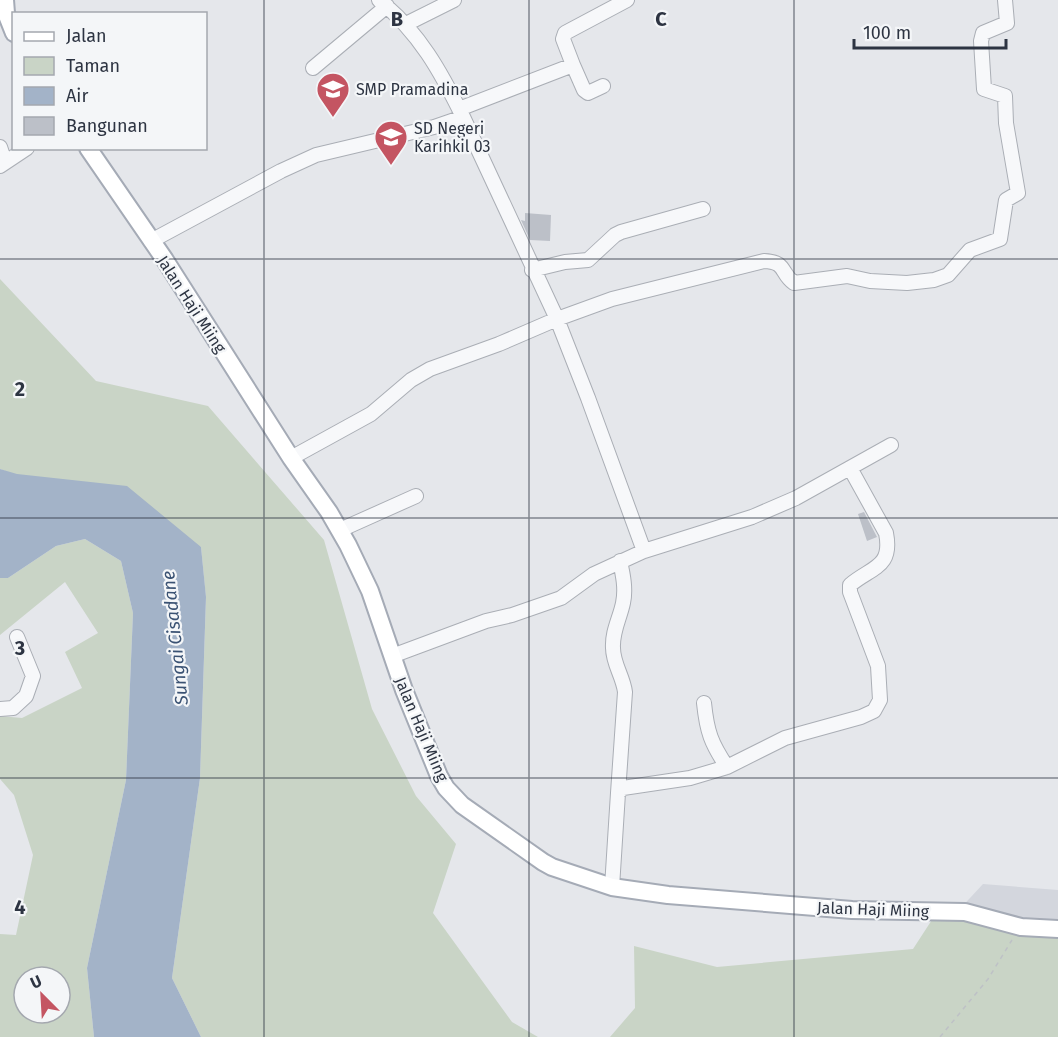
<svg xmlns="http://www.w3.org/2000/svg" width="1058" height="1037" viewBox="0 0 1058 1037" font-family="'Fira Sans',sans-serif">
	<rect width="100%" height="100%" fill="#e5e7eb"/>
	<path fill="#d3d6dd" d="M 983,884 L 1058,890 L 1058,924 L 957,912 Z"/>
	<path fill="#c9d4c6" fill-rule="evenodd" d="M 0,279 L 96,381 L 208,406 L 324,540 L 372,709 L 416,796 L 456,844 L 433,913 L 512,1022 L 538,1037 L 201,1037 L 172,978 L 200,778 L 206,598 L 201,547 L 0,469 Z
		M 85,539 L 121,561 L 133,613 L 126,780 L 87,968 L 94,1037 L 0,1037 L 0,934 L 16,935 L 33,855 L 14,795 L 0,779 L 0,716 L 22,718 L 82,688 L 65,652 L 98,633 L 65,582 L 0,635 L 0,578 L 8,578 L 56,546 ZM 24,977 L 60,977 L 60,1013 L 24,1013 Z
		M 939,909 L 1058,924 L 1058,1037 L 610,1037 L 635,1008 L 634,946 L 717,967 L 913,949 Z"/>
	<path fill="#a3b3c8" d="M 0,469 L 17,474 L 127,486 L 201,547 L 206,597 L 200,778 L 172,978 L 201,1037 L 94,1037 L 87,968 L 126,780 L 133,613 L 121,561 L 85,539 L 56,546 L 8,578 L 0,578 Z"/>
	<path fill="#bcc0c8" d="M 525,213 L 551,215 L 550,241 L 530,240 L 521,220 L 525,221 Z
		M 864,512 L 877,537 L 867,541 L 858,514 Z"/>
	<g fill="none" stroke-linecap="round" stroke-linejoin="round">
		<defs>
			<path id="minor" d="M 406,24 L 454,0
				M 573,65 L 584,90 L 588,93 L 603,86
				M 313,68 L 387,6
				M 459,109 L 573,65 L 563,39 L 565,33 L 627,0
				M 463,117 L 557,319 L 588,398 L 644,551 L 752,517 L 796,498 L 891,445
				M 0,147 L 5,162
				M 0,166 L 27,148
				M 151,241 L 281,171 L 316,155 L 434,127 L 463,117 C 441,72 419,32 379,0
				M 532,270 L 565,262 L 588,260 L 615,235 L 621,232 L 703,209
				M 291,458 L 371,414 L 411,380 L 430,369 L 499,344 L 557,319 L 612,299 L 764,261 C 787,262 780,273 794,283 L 847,276 L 870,281 L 907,283 L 934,280 L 948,275 L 970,250 L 1000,239 L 1006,200 L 1018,193 L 1006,123 L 1005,96 L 984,89 L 981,41 L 983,33 L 1007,23 L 1005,0
				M 340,530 L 416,496
				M 392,656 L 486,621 L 512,615 L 561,598 L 594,574 L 644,551
				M 704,703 C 707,732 711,743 727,767
				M 0,709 L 13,708 L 26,696 L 33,676 L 17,637
				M 618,793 L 625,692 C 623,676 613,664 613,648 C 612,631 620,618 623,603 C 626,589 623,575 620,561
				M 612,887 L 618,793 L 623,788 L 690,778 L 727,767 L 785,738 L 861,717 L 874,711 L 880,700 L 878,666 L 850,592 L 850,585 C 871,567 893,568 886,533 L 850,468"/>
			<path id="major" d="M 5,0 L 6,13 L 14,33
				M 88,148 L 165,260 L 291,458 L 329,512 L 348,545 L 370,591 L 404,690 L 439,776 L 446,788 L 462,805 L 543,862 L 552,867 L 612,887 L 668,895 L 852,910 L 965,912 L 1021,927 L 1058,929"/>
		</defs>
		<use href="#minor" stroke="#aaaeb5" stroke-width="16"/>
		<use href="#major" stroke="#a5abb6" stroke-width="20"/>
		<path stroke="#bec1c6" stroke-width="1.5" stroke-dasharray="4.5 4.5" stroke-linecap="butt" d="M 940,1037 L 988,979 L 1012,940"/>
		<use href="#minor" stroke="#f7f8fa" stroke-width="14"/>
		<use href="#major" stroke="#fff" stroke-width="16"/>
	</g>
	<path fill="none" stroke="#2d3442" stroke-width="1.5" stroke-opacity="0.55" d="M 264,0 L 264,1037M 529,0 L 529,1037M 794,0 L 794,1037M 0,259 L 1058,259M 0,518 L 1058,518M 0,778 L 1058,778"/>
	<defs>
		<symbol id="school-pin" viewBox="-11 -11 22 30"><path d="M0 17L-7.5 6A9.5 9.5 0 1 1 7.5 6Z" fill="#c45562" stroke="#f4f6f8"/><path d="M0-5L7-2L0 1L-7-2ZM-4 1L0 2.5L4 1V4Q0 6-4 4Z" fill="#fff"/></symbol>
	</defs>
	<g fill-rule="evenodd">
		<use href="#school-pin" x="314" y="70" width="38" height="52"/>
		<use href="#school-pin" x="372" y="118" width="38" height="52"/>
	</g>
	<g text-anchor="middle" stroke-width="4.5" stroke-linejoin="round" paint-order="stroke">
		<g font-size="16" fill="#2d3442" stroke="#f4f6f8" text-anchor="start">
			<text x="356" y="95">SMP Pramadina</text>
			<text x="414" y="134">SD Negeri<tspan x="414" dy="18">Karihkil 03</tspan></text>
		</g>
		<g font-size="16" fill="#2d3442" stroke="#f4f6f8">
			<text transform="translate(192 304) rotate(57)" y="6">Jalan Haji Miing</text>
			<text transform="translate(422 729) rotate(67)" y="6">Jalan Haji Miing</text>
			<text transform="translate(873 909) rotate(2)" y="6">Jalan Haji Miing</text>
		</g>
		<g font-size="18" font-style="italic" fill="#3a5273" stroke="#f4f6f8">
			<text transform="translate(175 638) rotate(-96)" y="6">Sungai Cisadane</text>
		</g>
	</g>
	<g font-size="20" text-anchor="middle" font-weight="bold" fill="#2d3442" stroke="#f4f6f8" stroke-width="4.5" stroke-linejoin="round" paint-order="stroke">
		<text x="397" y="26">B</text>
		<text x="661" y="26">C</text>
		<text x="20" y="396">2</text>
		<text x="20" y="655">3</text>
		<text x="20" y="914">4</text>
	</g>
	<rect x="12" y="12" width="195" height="138" fill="#f4f6f8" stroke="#a4a8af" stroke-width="1.5"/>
	<rect x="24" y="32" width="30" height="9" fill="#ffffff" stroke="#a4a8af" stroke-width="1.5"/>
	<text x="66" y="42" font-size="18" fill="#2d3442">Jalan</text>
	<rect x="24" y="57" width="30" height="18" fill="#c9d4c6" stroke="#a4a8af" stroke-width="1.5"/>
	<text x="66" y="72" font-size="18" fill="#2d3442">Taman</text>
	<rect x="24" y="87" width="30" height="18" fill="#a3b3c8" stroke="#a4a8af" stroke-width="1.5"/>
	<text x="66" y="102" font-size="18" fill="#2d3442">Air</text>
	<rect x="24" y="117" width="30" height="18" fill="#bcc0c8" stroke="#a4a8af" stroke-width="1.5"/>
	<text x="66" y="132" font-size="18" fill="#2d3442">Bangunan</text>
	<g transform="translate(42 995) rotate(336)"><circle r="28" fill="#f4f6f8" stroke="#a4a8af" stroke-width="1.5"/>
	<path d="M0-4.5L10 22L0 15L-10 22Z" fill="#c45562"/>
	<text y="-9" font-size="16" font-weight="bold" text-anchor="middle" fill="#2d3442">U</text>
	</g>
	<path d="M854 39v9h152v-9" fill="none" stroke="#2d3442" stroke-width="3"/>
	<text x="863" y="39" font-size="18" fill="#2d3442" stroke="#f4f6f8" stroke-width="4.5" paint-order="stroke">100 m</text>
</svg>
